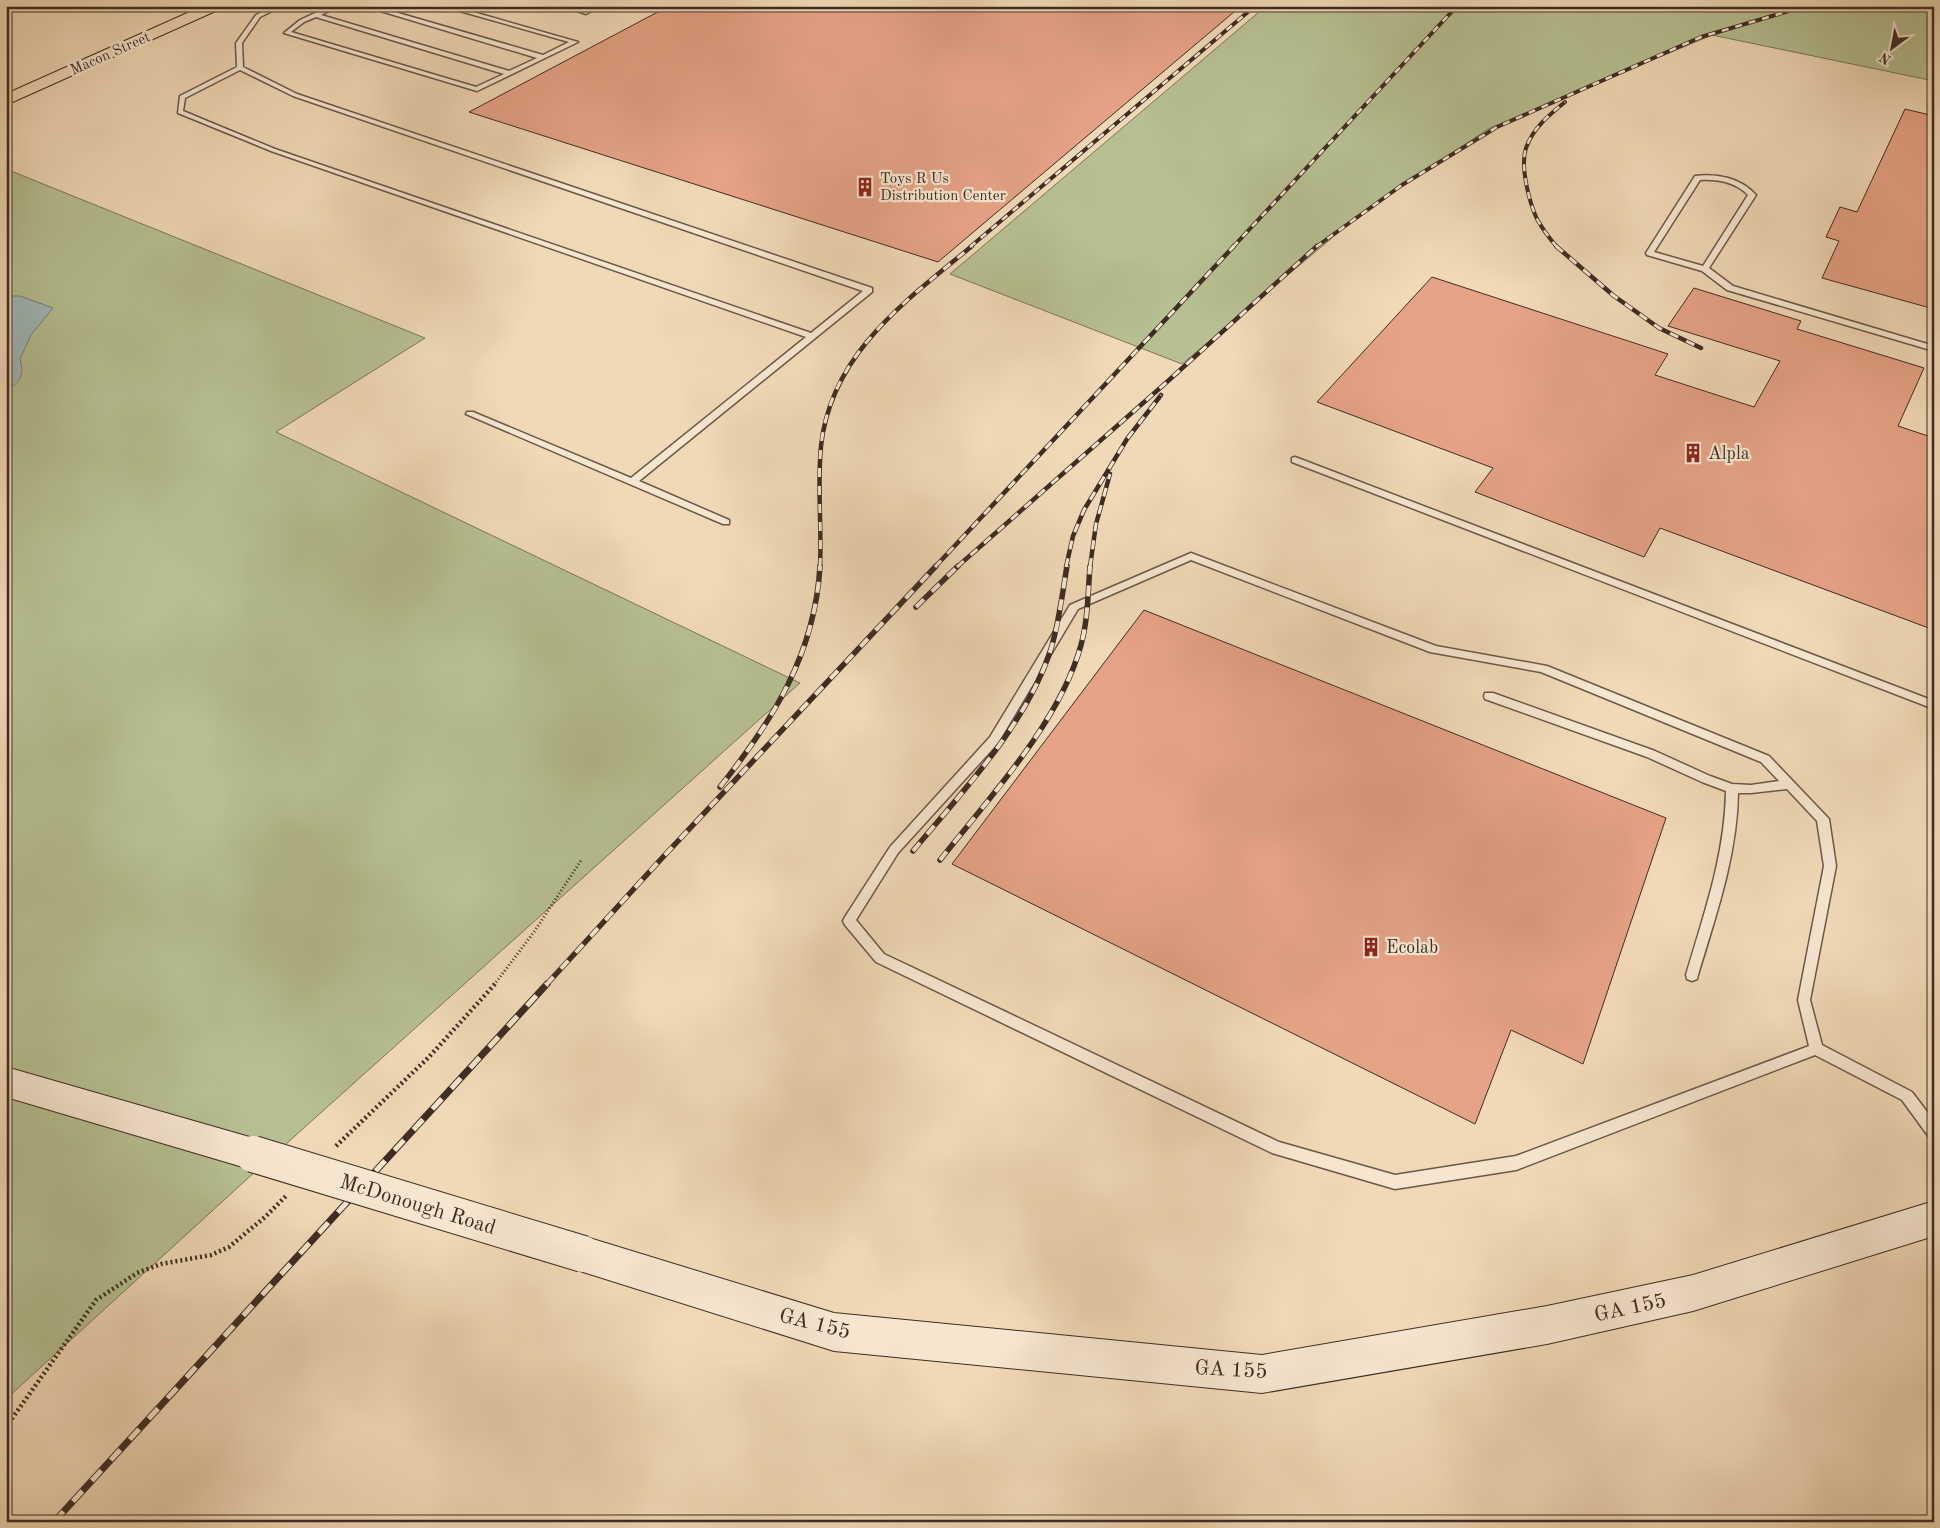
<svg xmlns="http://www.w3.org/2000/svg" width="1940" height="1528" viewBox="0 0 1940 1528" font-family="'Old Standard TT',serif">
	<rect width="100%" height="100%" fill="#f1d9b7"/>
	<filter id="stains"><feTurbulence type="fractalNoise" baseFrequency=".004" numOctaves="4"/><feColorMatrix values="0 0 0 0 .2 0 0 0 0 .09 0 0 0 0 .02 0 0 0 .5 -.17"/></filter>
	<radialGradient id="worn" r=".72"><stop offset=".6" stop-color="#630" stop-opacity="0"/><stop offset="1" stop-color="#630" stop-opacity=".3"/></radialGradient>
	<path fill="#b6c092" stroke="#7a765a" d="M 1266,6 L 1934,6 L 1934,81 L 1712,35 L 1488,129 L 1358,216 L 1182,364 L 950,274 Z
		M 6,169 L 425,338 L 276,432 L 800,683 L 257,1170 L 6,1399 Z"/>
	<path fill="#9eb8b8" stroke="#78807c" d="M 6,296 L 20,296 L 53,308 L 31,335 L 20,359 C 25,376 20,382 6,391 Z"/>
	<path fill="#e6a286" stroke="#3e2c23" d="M 669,6 L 1241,6 L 938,262 L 469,112 Z
		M 1905,109 L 1934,116 L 1934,309 L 1822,278 L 1839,241 L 1826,237 L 1840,207 L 1857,212 Z
		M 1432,277 L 1668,354 L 1655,375 L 1754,407 L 1780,361 L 1668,326 L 1694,288 L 1801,321 L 1797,329 L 1924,368 L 1898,426 L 1934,438 L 1934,630 L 1660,528 L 1644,557 L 1475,492 L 1493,468 L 1317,402 Z
		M 1144,610 L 1666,818 L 1583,1064 L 1511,1030 L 1475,1124 L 952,864 Z"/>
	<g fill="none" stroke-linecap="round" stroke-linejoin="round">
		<defs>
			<path id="lane" d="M 274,6 L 282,6 L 260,17 L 242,43 L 243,67 L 297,94 L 872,288 L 872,292 L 639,481 L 729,520 L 729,524 L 723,524 L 466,414 L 467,412 L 473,412 L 631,478 L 806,337 L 271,151 L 178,113 L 180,96 L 237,67 L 236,43 L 256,15 ZM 240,70 L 293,96 L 863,291 L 811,333 L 275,149 L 183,111 L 185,98 Z
				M 330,6 L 338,6 L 321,15 L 509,71 L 537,58 L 364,6 L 374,6 L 543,55 L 569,42 L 442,6 L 452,6 L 578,42 L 477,91 L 284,33 L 300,20 ZM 316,17 L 504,74 L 476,87 L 291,32 L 304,22 Z
				M 562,6 L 572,6 L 585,10 L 592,6 L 600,6 L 586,14 Z
				M 1695,176 C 1717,173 1741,178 1756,195 L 1709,268 L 1733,286 L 1934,346 L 1934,351 L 1727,290 L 1702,271 L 1647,255 L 1646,253 ZM 1700,180 C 1718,179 1735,182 1748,195 L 1703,266 L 1654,252 Z
				M 1295,457 L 1934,701 L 1934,709 L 1292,462 L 1292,458 Z
				M 1191,553 L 1436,646 L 1547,666 L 1769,756 L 1829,819 L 1836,866 L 1810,1000 L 1822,1045 L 1912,1092 L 1934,1121 L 1934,1138 L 1929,1137 L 1902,1100 L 1815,1055 L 1516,1170 L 1395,1189 L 1272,1153 L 876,962 L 845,925 L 843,921 L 845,917 L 890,847 L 990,737 L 1070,605 ZM 1191,560 L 1430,652 L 1541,672 L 1761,762 L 1779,781 L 1751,785 L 1732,784 L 1710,776 L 1655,751 L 1493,693 L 1485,693 L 1484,696 L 1485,699 L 1647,757 L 1702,782 L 1726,791 C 1725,855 1704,914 1686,975 L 1687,979 L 1692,981 L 1697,979 L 1698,975 C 1716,915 1737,856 1738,793 L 1751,793 L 1787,789 L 1817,821 L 1824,866 L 1798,1000 L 1809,1046 L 1516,1156 L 1395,1175 L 1279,1142 L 884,954 L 856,920 L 898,853 L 998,743 L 1078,609 Z"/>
			<path id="street" d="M 1926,6 L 1934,6 L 1934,11 Z"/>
			<path id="secondary" d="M 6,1067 L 253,1138 L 265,1142 L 270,1154 L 265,1166 L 253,1170 L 6,1097 Z
				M 1934,1201 L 1934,1236 L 1693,1311 L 1547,1344 L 1262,1393 L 834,1351 L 583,1272 L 570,1267 L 565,1254 L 570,1241 L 583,1236 L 834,1313 L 1262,1355 L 1547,1306 L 1693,1275 Z"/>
			<path id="primary" d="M 203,6 L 222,6 L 220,9 L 6,105 L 6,94 Z"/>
		</defs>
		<use href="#lane" stroke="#6b5748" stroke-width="3"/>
		<use href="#street" stroke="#6b5748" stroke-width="2"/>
		<use href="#secondary" stroke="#3e2c23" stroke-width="2"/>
		<use href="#primary" stroke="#3e2c23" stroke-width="2"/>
		<path stroke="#3e2c23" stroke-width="3" stroke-dasharray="1 2.5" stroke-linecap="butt" d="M 494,985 L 534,932 L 582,859"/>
		<path stroke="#3e2c23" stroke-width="4.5" stroke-dasharray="2 3" stroke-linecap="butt" d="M 336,1146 L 429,1057 L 495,984
			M 6,1427 L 96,1300 L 137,1273 L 161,1264 L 211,1255 L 229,1247 L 265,1217 L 286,1196"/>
		<use href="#lane" fill="#f6e6d0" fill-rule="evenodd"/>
		<use href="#street" fill="#f6e6d0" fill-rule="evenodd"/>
		<use href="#secondary" fill="#f6e6d0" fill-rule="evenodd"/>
		<use href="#primary" fill="#f1d9b7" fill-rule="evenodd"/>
		<defs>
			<path id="rail-far3" d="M 970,247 L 1255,6
				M 1233,247 L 1457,6
				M 1316,247 L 1402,185 L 1497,127 L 1701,37 L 1806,6
				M 1557,247 C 1550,239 1542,228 1537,219 C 1529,202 1520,166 1526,148 C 1533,128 1549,115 1565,102"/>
			<path id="rail-far2" d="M 1556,246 L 1614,296 L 1659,328 L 1701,348
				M 820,567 C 822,527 817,486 821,446 C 831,353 906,301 972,246
				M 935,567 L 1234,246
				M 957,567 L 1168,381 L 1317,246
				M 1066,567 L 1073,536 L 1084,510 L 1127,439 L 1161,395
				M 1090,567 L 1096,524 L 1110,474"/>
			<path id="rail-far1" d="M 916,607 L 958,566
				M 720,787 C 773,720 815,654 820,566
				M 913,851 C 962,792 1025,726 1050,652 C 1059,624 1062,595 1067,566
				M 940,860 C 989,798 1060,722 1081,645 C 1088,620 1088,592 1090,566
				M 546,985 L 663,857 L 936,566"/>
			<path id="rail" d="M 54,1522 L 547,984"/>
		</defs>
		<use href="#rail-far3" stroke="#3e2c23" stroke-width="4"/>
		<use href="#rail-far2" stroke="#3e2c23" stroke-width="4.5"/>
		<use href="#rail-far1" stroke="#3e2c23" stroke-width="5.5"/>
		<use href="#rail" stroke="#3e2c23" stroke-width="7"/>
		<use href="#rail-far3" stroke="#f6e6d0" stroke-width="2.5" stroke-dasharray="7" stroke-linecap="butt"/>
		<use href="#rail-far2" stroke="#f6e6d0" stroke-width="3" stroke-dasharray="9" stroke-linecap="butt"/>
		<use href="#rail-far1" stroke="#f6e6d0" stroke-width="4" stroke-dasharray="11" stroke-linecap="butt"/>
		<use href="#rail" stroke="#f6e6d0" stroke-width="5" stroke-dasharray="14" stroke-linecap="butt"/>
		<defs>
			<path id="secondary-bridge" d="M 253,1154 L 583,1254"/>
		</defs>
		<use href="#secondary-bridge" stroke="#3e2c23" stroke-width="38" stroke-linecap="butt"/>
		<use href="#secondary-bridge" stroke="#f6e6d0" stroke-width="36"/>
	</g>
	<defs>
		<symbol id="building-bare" viewBox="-9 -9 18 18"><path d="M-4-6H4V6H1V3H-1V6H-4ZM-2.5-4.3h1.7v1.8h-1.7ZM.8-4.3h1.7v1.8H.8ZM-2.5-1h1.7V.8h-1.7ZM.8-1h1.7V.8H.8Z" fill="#8f2418" stroke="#f6e6d0" stroke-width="2.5" paint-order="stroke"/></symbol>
	</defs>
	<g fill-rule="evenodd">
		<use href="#building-bare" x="851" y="173" width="28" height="28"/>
		<use href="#building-bare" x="1679" y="439" width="28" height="28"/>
		<use href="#building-bare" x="1357" y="933" width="28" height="28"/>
	</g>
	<g text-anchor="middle" stroke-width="4.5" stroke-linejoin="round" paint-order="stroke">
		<g font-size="15" fill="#3e2c23" stroke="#f6e6d0">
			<text transform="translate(110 53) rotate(-24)" y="5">Macon Street</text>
		</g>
		<g font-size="15" fill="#3e2c23" stroke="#f6e6d0" text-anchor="start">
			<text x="880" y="183">Toys R Us<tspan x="880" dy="17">Distribution Center</tspan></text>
		</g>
		<g font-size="18" fill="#3e2c23" stroke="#f6e6d0" text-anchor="start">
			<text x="1708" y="459">Alpla</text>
			<text x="1386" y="953">Ecolab</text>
		</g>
		<g font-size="21" fill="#3e2c23" stroke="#f6e6d0">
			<text transform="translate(418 1204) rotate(17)" y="7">McDonough Road</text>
			<text transform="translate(1630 1307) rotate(-12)" y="7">GA 155</text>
			<text transform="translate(815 1323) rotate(14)" y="7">GA 155</text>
			<text transform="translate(1231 1369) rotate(3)" y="7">GA 155</text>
		</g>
	</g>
	<rect width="1940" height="1528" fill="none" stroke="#f1d9b7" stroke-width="25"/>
	<rect x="8" y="8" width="1925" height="1513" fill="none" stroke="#3e2c23" stroke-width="2.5"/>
	<rect x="12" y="12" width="1915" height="1503" fill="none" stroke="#3e2c23"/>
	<g transform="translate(1892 48) rotate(212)" stroke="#f6e6d0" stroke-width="4" paint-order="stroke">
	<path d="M0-4L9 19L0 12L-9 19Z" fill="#3e2c23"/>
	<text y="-8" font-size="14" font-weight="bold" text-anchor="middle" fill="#3e2c23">N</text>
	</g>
	<rect width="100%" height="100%" filter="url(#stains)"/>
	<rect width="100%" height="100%" fill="url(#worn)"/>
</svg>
